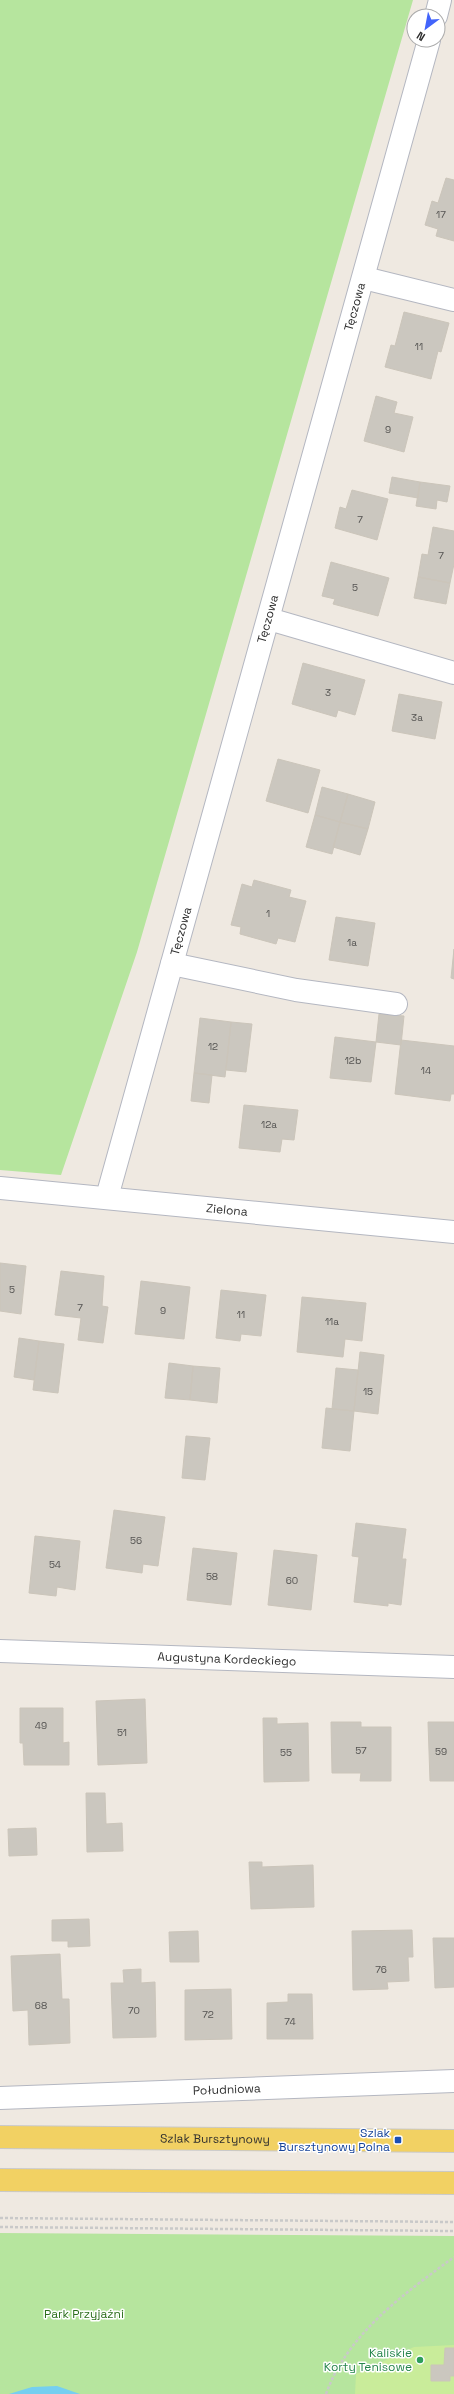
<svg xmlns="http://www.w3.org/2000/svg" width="454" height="2394" viewBox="0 0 454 2394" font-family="'Space Grotesk',sans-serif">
	<rect width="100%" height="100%" fill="#efe9e1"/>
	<path fill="#b6e59e" d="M 0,0 L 413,0 L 137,952 L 61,1175 L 0,1170 Z
		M 0,2233 L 454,2236 L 454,2394 L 0,2394 Z"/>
	<path fill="#c9ec9a" d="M 454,2345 L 454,2394 L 355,2394 L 356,2374 L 414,2347 Z"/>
	<path fill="#75cff0" d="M 57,2386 L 80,2394 L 9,2394 L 32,2387 Z"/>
	<path fill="#cbc7bf" stroke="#cbc5ba" d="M 446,178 L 454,180 L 454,241 L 436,236 L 438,229 L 425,225 L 432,201 L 438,203 Z
		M 404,312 L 449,323 L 441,352 L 438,351 L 431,379 L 385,367 L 391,345 L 395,346 Z
		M 376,396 L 397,402 L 394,413 L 413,417 L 404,452 L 364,441 Z
		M 392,477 L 420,482 L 418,498 L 389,493 Z
		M 420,482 L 450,486 L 447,502 L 437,500 L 436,509 L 416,506 Z
		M 352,490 L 388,499 L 377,540 L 335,528 L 340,507 L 346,509 Z
		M 433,527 L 454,531 L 454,564 L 450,583 L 418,577 L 422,554 L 428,555 Z
		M 331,562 L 389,578 L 378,616 L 333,604 L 335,599 L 322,596 Z
		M 418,577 L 450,583 L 446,604 L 414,598 Z
		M 303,663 L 365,680 L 355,715 L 338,710 L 336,717 L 292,704 Z
		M 399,694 L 442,702 L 435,739 L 392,731 Z
		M 278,759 L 320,770 L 308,813 L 266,801 Z
		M 322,787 L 348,794 L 340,822 L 315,815 Z
		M 348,794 L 375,802 L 368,829 L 340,822 Z
		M 315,815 L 340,822 L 332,854 L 306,847 Z
		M 340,822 L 368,829 L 360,855 L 333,847 Z
		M 254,880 L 291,890 L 289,897 L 306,901 L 295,942 L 278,938 L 276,944 L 240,934 L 241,927 L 231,925 L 242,884 L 252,887 Z
		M 336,917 L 375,923 L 368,966 L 329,960 Z
		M 454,949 L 454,979 L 451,978 Z
		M 379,1014 L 404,1016 L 401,1045 L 376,1042 Z
		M 200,1018 L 231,1022 L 225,1077 L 194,1073 Z
		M 231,1022 L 252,1024 L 246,1072 L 226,1070 Z
		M 335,1037 L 376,1042 L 371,1082 L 330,1078 Z
		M 401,1040 L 454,1046 L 454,1094 L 451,1094 L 450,1101 L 395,1094 Z
		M 194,1073 L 212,1075 L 209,1103 L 191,1101 Z
		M 244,1105 L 298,1110 L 294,1140 L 282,1139 L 280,1152 L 239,1148 Z
		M 0,1263 L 26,1266 L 21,1314 L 0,1311 Z
		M 61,1271 L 104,1276 L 102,1306 L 108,1307 L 103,1343 L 78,1340 L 81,1318 L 55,1315 Z
		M 141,1281 L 190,1287 L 184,1339 L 135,1334 Z
		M 221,1290 L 266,1295 L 261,1336 L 241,1334 L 240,1341 L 216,1338 Z
		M 302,1297 L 366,1303 L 362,1341 L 345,1339 L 343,1357 L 297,1352 Z
		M 19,1338 L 39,1341 L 34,1380 L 14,1377 Z
		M 39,1341 L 64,1344 L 58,1393 L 33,1390 Z
		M 360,1352 L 384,1355 L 378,1414 L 354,1411 Z
		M 169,1363 L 193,1366 L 190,1400 L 165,1398 Z
		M 193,1366 L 220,1368 L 217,1403 L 190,1400 Z
		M 336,1368 L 358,1370 L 354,1411 L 332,1409 Z
		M 326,1408 L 354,1411 L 350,1451 L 322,1448 Z
		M 186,1436 L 210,1438 L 205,1480 L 182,1478 Z
		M 114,1510 L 165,1517 L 158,1566 L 143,1564 L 142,1573 L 106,1568 Z
		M 356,1523 L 406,1529 L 402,1559 L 406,1559 L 401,1605 L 388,1603 L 388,1606 L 354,1602 L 359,1557 L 352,1556 Z
		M 35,1536 L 80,1541 L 75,1590 L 57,1587 L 56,1596 L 29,1593 Z
		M 193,1548 L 237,1553 L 231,1605 L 187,1600 Z
		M 274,1550 L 317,1555 L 311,1610 L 268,1605 Z
		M 145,1699 L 147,1763 L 98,1765 L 96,1701 Z
		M 20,1708 L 63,1708 L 63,1743 L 69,1742 L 69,1765 L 24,1765 L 23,1743 L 20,1743 Z
		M 263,1718 L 277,1718 L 277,1724 L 308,1723 L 309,1781 L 264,1782 Z
		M 331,1722 L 361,1722 L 361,1727 L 391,1727 L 391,1781 L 360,1781 L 361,1773 L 332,1773 Z
		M 428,1722 L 454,1722 L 454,1781 L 430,1781 Z
		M 86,1793 L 105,1793 L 106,1824 L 122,1823 L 123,1851 L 87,1852 Z
		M 36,1828 L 37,1855 L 9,1856 L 8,1829 Z
		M 249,1862 L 262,1862 L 262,1867 L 313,1865 L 314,1907 L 251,1909 Z
		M 89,1919 L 90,1946 L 68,1947 L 68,1941 L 52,1941 L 52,1920 Z
		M 412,1930 L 413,1957 L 408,1957 L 409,1981 L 387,1982 L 388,1989 L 353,1990 L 352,1931 Z
		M 198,1931 L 199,1962 L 170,1962 L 169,1932 Z
		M 433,1938 L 454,1938 L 454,1987 L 435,1988 Z
		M 60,1954 L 62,1999 L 69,1999 L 70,2043 L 29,2045 L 28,2010 L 13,2011 L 11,1956 Z
		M 141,1969 L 141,1983 L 155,1982 L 156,2037 L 113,2038 L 111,1983 L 124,1983 L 123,1970 Z
		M 231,1989 L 232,2039 L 185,2040 L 185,1990 Z
		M 288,1994 L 312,1994 L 313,2039 L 267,2039 L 267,2003 L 288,2002 Z
		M 445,2348 L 454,2348 L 454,2376 L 450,2376 L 450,2381 L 431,2381 L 431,2365 L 444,2365 Z"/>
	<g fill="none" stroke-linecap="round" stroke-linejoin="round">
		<defs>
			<g id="minor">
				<path d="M 436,16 L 440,0"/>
				<path d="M 364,278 L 454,300"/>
				<path d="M 269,619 L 454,673"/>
				<path d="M 172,964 L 296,990 L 396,1004"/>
				<path id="s1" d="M 0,1188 L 454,1232"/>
				<path id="s2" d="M 107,1197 L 429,40"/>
				<path id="s3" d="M 0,1651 L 454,1667"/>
				<path id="s4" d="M 0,2098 L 454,2081"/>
			</g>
			<g id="major">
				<path id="s5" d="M 0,2137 L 454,2141"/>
				<path d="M 0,2180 L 454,2183"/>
			</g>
		</defs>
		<use href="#minor" stroke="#b4b7c1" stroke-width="24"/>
		<use href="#major" stroke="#c9c9c9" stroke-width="24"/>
		<path stroke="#c9c9c9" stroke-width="2.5" stroke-dasharray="3 2" stroke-linecap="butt" d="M 0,2218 L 454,2222
			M 0,2227 L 454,2231
			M 326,2394 C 348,2333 404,2294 454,2257"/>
		<use href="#minor" stroke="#fff" stroke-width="22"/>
		<use href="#major" stroke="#f2d163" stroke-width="22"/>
	</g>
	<rect fill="#1a4fb4" stroke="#fff" stroke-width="1.5" x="394" y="2136" width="8" height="8" rx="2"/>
	<circle fill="#2e9e5b" stroke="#fff" stroke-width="1.5" cx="420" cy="2360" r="4"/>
	<g text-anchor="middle" stroke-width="3" stroke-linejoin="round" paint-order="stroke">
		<g font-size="10" fill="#555452">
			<text x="441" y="218">17</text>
			<text x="419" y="350">11</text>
			<text x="388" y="433">9</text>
			<text x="360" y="523">7</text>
			<text x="441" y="559">7</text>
			<text x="355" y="591">5</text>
			<text x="328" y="696">3</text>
			<text x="417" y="721">3a</text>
			<text x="268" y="917">1</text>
			<text x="352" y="946">1a</text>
			<text x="213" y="1050">12</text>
			<text x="353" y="1064">12b</text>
			<text x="426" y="1074">14</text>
			<text x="269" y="1128">12a</text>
			<text x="12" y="1293">5</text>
			<text x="80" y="1311">7</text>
			<text x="163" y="1314">9</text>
			<text x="241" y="1318">11</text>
			<text x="332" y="1325">11a</text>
			<text x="368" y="1395">15</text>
			<text x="136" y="1544">56</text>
			<text x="55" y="1568">54</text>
			<text x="212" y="1580">58</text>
			<text x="292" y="1584">60</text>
			<text x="41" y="1729">49</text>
			<text x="122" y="1736">51</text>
			<text x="361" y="1754">57</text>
			<text x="441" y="1755">59</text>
			<text x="286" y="1756">55</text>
			<text x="381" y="1973">76</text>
			<text x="41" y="2009">68</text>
			<text x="134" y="2014">70</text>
			<text x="208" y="2018">72</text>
			<text x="290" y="2025">74</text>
		</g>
		<g font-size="12" fill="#2e2e2e" stroke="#fff">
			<text dy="4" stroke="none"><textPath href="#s2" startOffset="924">Tęczowa</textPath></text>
			<text dy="4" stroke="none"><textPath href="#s2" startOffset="600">Tęczowa</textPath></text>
			<text dy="4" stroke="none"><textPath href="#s2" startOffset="276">Tęczowa</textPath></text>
			<text dy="4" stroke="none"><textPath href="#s1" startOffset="228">Zielona</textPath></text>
			<text dy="4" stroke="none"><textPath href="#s3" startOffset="227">Augustyna Kordeckiego</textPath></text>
			<text dy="4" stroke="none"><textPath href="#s4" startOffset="227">Południowa</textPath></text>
			<text dy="4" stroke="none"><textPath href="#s5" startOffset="215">Szlak Bursztynowy</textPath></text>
		</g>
		<g font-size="12" fill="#164399" stroke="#fff" text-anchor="end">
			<text x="390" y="2137">Szlak<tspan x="390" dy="14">Bursztynowy Polna</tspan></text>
		</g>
		<g font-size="12" fill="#2c6e1b" stroke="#fff">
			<text x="84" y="2318">Park Przyjaźni</text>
		</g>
		<g font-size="12" fill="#27864d" stroke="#fff" text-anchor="end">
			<text x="412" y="2357">Kaliskie<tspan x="412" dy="14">Korty Tenisowe</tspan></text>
		</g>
	</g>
	<g transform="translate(426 28) rotate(212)"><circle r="19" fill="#ffffff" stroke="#ababab"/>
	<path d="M0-3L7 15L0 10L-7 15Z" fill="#4264fb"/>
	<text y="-6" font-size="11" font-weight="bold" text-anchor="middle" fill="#2e2e2e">N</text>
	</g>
</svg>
